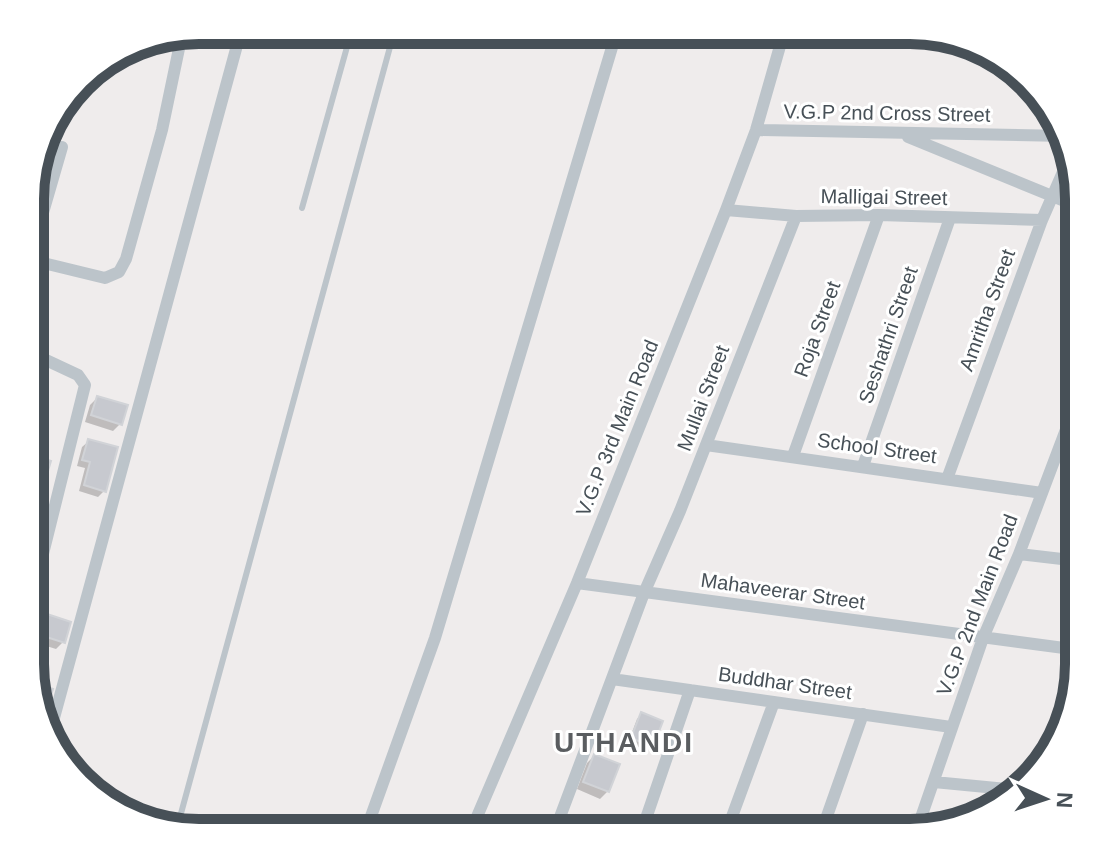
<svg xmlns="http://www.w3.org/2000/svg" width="1109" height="863" viewBox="0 0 1109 863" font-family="Arial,sans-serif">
	<rect width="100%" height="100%" fill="#efecec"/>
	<path fill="#0003" d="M 31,365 L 39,369 L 31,388 Z
		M 97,398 L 120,424 L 113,431 L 85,422 L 90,405 Z
		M 89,441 L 104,491 L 98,497 L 79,491 L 85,468 L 77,466 L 82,447 Z
		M 31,457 L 49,463 L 44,480 L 38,486 L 31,484 Z
		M 41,614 L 63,642 L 56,649 L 30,641 L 34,622 Z
		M 641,715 L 651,746 L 647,750 L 628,743 L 637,719 Z
		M 594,756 L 608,791 L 600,799 L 577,789 L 587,763 Z"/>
	<path fill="#c7c9cf" stroke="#d1d3d7" stroke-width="2" d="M 97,396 L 128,405 L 122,425 L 91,415 Z
		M 88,439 L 118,447 L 106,492 L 84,485 L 90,462 L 82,460 Z
		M 31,455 L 51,461 L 45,481 L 31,477 Z
		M 41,612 L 71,622 L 65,643 L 34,633 Z
		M 32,682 L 53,689 L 46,711 L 40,709 Z
		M 641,712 L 663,721 L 653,747 L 631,738 Z
		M 594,754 L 620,764 L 609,792 L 583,782 Z"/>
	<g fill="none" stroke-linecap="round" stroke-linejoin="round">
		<path stroke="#bcc4ca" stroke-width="6" d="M 302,208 L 347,47 L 361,41 L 364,37
			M 177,828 L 393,36"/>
		<path stroke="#bcc4ca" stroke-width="12" d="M 756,130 L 1066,136
			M 908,137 L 1079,207
			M 726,210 L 796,216 L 879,215 L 1042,220
			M 31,254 L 62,147
			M 31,260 L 105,278 L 119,272 L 126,259 L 162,130 L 181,39
			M 706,445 L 1042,493
			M 793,456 L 879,215
			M 863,466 L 950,218
			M 947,479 L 1042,220 L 1070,156
			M 1019,554 L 1079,561
			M 577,583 L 1079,650
			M 31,602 L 85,385 L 78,375 L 31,353
			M 612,679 L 951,727
			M 48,740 L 239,38
			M 934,782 L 1017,790
			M 916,832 L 983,638 L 1019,554 L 1079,395
			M 365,833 L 435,638 L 616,34
			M 470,833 L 577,583 L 726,210 L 756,130 L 784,32
			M 554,833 L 644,593 L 680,511 L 796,216
			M 641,833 L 690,690
			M 726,833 L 774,702
			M 821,833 L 863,714"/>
	</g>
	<g text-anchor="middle" stroke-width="6" stroke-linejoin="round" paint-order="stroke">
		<g font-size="20" fill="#475057" stroke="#fff">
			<text transform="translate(887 113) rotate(1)" y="7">V.G.P 2nd Cross Street</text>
			<text transform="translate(884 197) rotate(1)" y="7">Malligai Street</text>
			<text transform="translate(987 310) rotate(-70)" y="7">Amritha Street</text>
			<text transform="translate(817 329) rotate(-70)" y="7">Roja Street</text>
			<text transform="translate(888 335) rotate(-71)" y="7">Seshathri Street</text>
			<text transform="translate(703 398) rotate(-69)" y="7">Mullai Street</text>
			<text transform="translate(617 428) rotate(-68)" y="7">V.G.P 3rd Main Road</text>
			<text transform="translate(877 448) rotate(8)" y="7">School Street</text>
			<text transform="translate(783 591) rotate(8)" y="7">Mahaveerar Street</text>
			<text transform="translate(977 605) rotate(-69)" y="7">V.G.P 2nd Main Road</text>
			<text transform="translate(785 683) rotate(8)" y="7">Buddhar Street</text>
		</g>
		<g font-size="28" font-weight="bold" letter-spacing="2" fill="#5a5d60" stroke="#fff">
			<text x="624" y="752">UTHANDI</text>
		</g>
	</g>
	<path d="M0 0H1109V863H0ZM199 44H910A155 155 0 0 1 1065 199V664A155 155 0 0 1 910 819H199A155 155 0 0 1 44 664V199A155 155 0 0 1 199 44Z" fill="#fff" fill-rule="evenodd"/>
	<path fill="none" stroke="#475057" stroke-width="10" d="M199 44H910A155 155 0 0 1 1065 199V664A155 155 0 0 1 910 819H199A155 155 0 0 1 44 664V199A155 155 0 0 1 199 44Z"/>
	<g transform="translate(1045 799) rotate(93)" stroke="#ffffff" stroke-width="6" paint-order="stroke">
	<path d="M0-6L14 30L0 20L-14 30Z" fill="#475057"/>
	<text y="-12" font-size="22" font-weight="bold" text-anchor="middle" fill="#475057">N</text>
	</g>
</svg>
